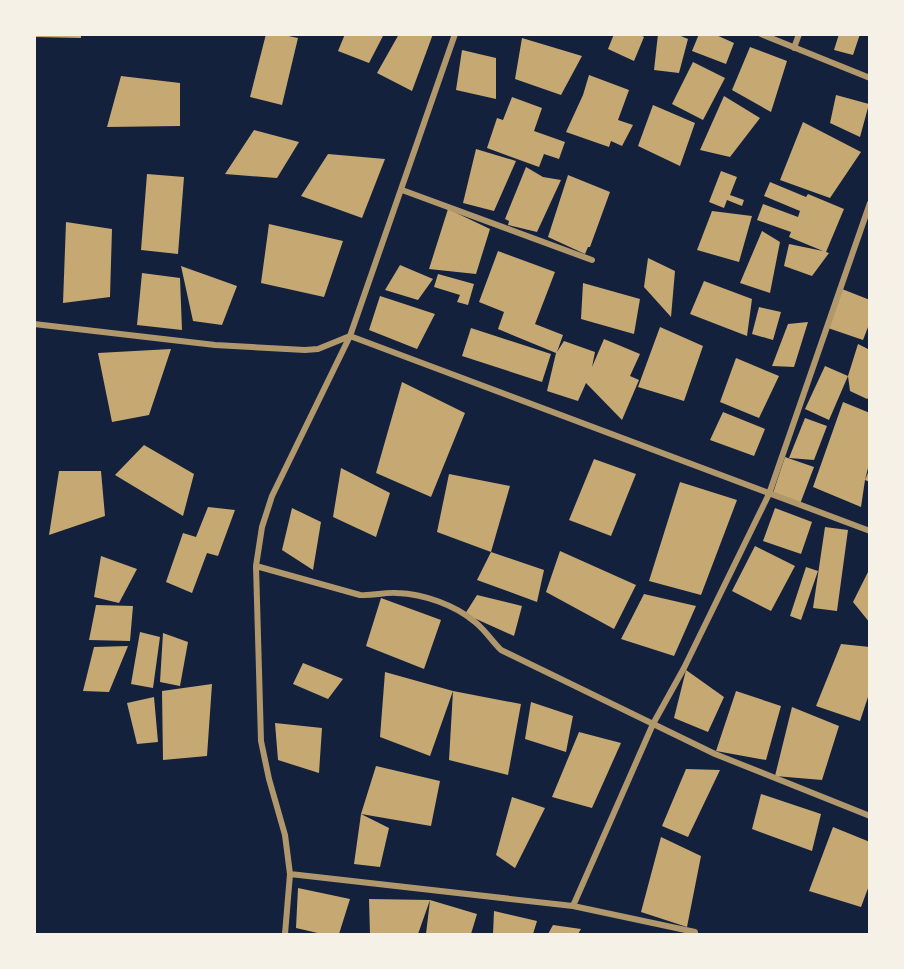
<svg xmlns="http://www.w3.org/2000/svg" width="904" height="969" viewBox="0 0 904 969" font-family="'Playfair Display',serif">
	<rect width="100%" height="100%" fill="#14213d"/>
	<path fill="#c6a872" d="M 34,34 L 81,34 L 81,38 L 34,37 Z
		M 266,34 L 279,34 L 298,38 L 282,105 L 250,97 Z
		M 345,34 L 384,34 L 369,63 L 338,51 Z
		M 399,34 L 433,34 L 412,91 L 377,73 Z
		M 614,34 L 639,34 L 644,37 L 634,61 L 608,49 Z
		M 658,34 L 676,34 L 688,39 L 679,73 L 654,70 Z
		M 699,34 L 714,34 L 734,43 L 726,64 L 692,51 Z
		M 839,34 L 860,34 L 853,55 L 834,50 Z
		M 522,38 L 582,56 L 561,95 L 515,79 Z
		M 750,47 L 787,61 L 771,112 L 732,90 Z
		M 462,50 L 496,58 L 496,99 L 456,90 Z
		M 693,62 L 725,78 L 703,120 L 672,104 Z
		M 589,75 L 629,90 L 618,120 L 633,125 L 622,146 L 611,141 L 609,147 L 566,132 L 583,95 Z
		M 121,76 L 180,83 L 180,126 L 107,127 Z
		M 836,95 L 869,104 L 860,137 L 830,123 Z
		M 724,96 L 760,118 L 730,157 L 700,150 Z
		M 512,97 L 542,108 L 534,131 L 565,142 L 559,159 L 544,154 L 539,167 L 487,148 L 497,118 L 503,120 Z
		M 653,105 L 695,123 L 680,166 L 638,146 Z
		M 803,122 L 861,152 L 830,198 L 780,180 Z
		M 254,130 L 299,142 L 277,178 L 225,174 Z
		M 476,149 L 516,161 L 494,211 L 463,203 Z
		M 328,154 L 385,159 L 362,218 L 301,196 Z
		M 526,167 L 543,177 L 561,180 L 537,232 L 508,225 L 509,221 L 505,219 Z
		M 721,171 L 737,177 L 730,195 L 744,200 L 742,206 L 727,200 L 724,208 L 709,202 Z
		M 147,174 L 184,177 L 178,254 L 141,250 Z
		M 568,175 L 610,192 L 590,247 L 588,247 L 585,254 L 548,237 Z
		M 770,182 L 806,197 L 808,194 L 844,209 L 826,252 L 829,253 L 812,276 L 784,266 L 789,244 L 823,251 L 789,237 L 791,232 L 757,220 L 763,204 L 798,217 L 800,211 L 764,196 Z
		M 448,209 L 490,229 L 476,274 L 429,269 Z
		M 712,211 L 752,216 L 739,262 L 697,250 Z
		M 66,222 L 112,229 L 110,297 L 63,303 Z
		M 269,224 L 343,241 L 324,297 L 261,283 Z
		M 762,231 L 780,242 L 770,293 L 740,283 Z
		M 498,251 L 555,272 L 535,324 L 563,335 L 557,352 L 564,341 L 595,352 L 592,367 L 604,339 L 640,354 L 630,376 L 639,380 L 622,420 L 586,383 L 578,401 L 547,391 L 556,353 L 498,329 L 504,312 L 479,302 Z
		M 648,258 L 675,271 L 671,317 L 644,287 Z
		M 400,265 L 433,279 L 418,300 L 385,290 Z
		M 181,266 L 237,286 L 222,325 L 193,321 Z
		M 142,273 L 180,278 L 182,330 L 137,325 Z
		M 438,274 L 474,284 L 468,305 L 457,302 L 460,295 L 434,287 Z
		M 704,281 L 752,299 L 747,336 L 690,314 Z
		M 583,283 L 640,299 L 634,334 L 581,319 Z
		M 842,289 L 870,300 L 870,322 L 863,340 L 828,328 Z
		M 380,296 L 435,314 L 417,349 L 369,330 Z
		M 759,307 L 781,312 L 773,340 L 752,334 Z
		M 808,322 L 794,367 L 772,366 L 788,324 Z
		M 660,327 L 703,346 L 684,401 L 638,387 Z
		M 471,328 L 551,354 L 542,382 L 462,356 Z
		M 858,344 L 870,350 L 870,396 L 867,399 L 850,391 L 848,376 Z
		M 171,349 L 149,415 L 112,422 L 98,353 Z
		M 736,358 L 779,376 L 759,418 L 720,402 Z
		M 825,366 L 848,376 L 829,420 L 805,409 Z
		M 402,382 L 465,413 L 431,497 L 376,473 Z
		M 843,402 L 870,413 L 870,460 L 865,480 L 870,468 L 870,482 L 865,480 L 861,507 L 813,487 Z
		M 723,412 L 765,429 L 754,456 L 710,440 Z
		M 805,418 L 827,426 L 814,460 L 789,458 Z
		M 144,445 L 194,474 L 183,516 L 115,475 Z
		M 785,457 L 814,467 L 800,504 L 773,493 Z
		M 594,459 L 636,474 L 611,536 L 569,520 Z
		M 341,468 L 390,493 L 376,537 L 333,517 Z
		M 59,471 L 101,471 L 105,516 L 49,535 Z
		M 449,474 L 510,486 L 491,552 L 437,532 Z
		M 680,482 L 737,500 L 701,595 L 649,581 Z
		M 208,507 L 235,510 L 218,556 L 207,553 L 192,593 L 166,582 L 183,533 L 196,537 Z
		M 292,508 L 321,522 L 313,570 L 282,550 Z
		M 775,508 L 812,522 L 801,554 L 763,541 Z
		M 825,527 L 848,530 L 837,611 L 813,608 Z
		M 755,546 L 795,566 L 771,611 L 732,591 Z
		M 560,551 L 636,585 L 614,629 L 546,592 Z
		M 491,552 L 544,570 L 537,602 L 477,580 Z
		M 101,556 L 137,569 L 119,603 L 94,597 Z
		M 806,567 L 818,571 L 801,620 L 790,616 Z
		M 870,568 L 870,623 L 853,602 Z
		M 644,594 L 696,606 L 674,656 L 621,639 Z
		M 477,595 L 522,606 L 514,636 L 465,614 Z
		M 381,598 L 441,620 L 424,669 L 366,646 Z
		M 96,605 L 133,606 L 130,641 L 89,640 Z
		M 140,632 L 160,637 L 153,688 L 131,684 Z
		M 163,633 L 188,642 L 180,686 L 160,682 Z
		M 841,644 L 870,647 L 870,691 L 860,721 L 816,706 Z
		M 128,646 L 109,692 L 83,691 L 94,647 Z
		M 303,663 L 343,679 L 328,699 L 293,684 Z
		M 686,670 L 724,697 L 708,732 L 674,718 Z
		M 385,672 L 453,691 L 521,704 L 508,775 L 449,760 L 453,691 L 430,756 L 380,737 Z
		M 212,684 L 207,756 L 163,760 L 162,691 Z
		M 736,691 L 781,706 L 766,760 L 716,751 Z
		M 154,697 L 158,742 L 137,744 L 127,703 Z
		M 531,702 L 573,716 L 566,752 L 525,739 Z
		M 792,707 L 839,726 L 822,780 L 775,776 Z
		M 275,723 L 322,728 L 319,773 L 278,760 Z
		M 579,732 L 621,743 L 592,808 L 552,797 Z
		M 376,766 L 440,781 L 431,826 L 361,814 Z
		M 686,769 L 720,770 L 688,837 L 662,826 Z
		M 761,794 L 821,814 L 812,851 L 752,829 Z
		M 512,797 L 545,808 L 515,868 L 496,855 Z
		M 361,814 L 389,828 L 380,867 L 354,864 Z
		M 833,827 L 870,842 L 870,883 L 861,907 L 809,891 Z
		M 661,837 L 701,856 L 687,927 L 641,912 Z
		M 298,888 L 350,899 L 339,934 L 322,934 L 296,928 Z
		M 369,899 L 430,900 L 477,914 L 471,934 L 426,934 L 430,900 L 418,934 L 370,934 Z
		M 494,911 L 537,921 L 533,934 L 493,934 Z
		M 553,925 L 581,929 L 578,934 L 548,934 Z"/>
	<g fill="none" stroke-linecap="round" stroke-linejoin="round">
		<path stroke="#b1986c" stroke-width="6" d="M 761,34 L 870,78
			M 794,48 L 799,34
			M 402,190 L 592,260
			M 34,324 L 215,345 L 305,350 L 318,349 L 350,336 L 870,531
			M 256,566 L 360,595 C 373,596 384,592 397,593 C 424,594 455,605 475,622 C 485,630 492,641 501,650 L 715,754 L 870,816
			M 290,874 L 573,906 L 695,932 L 695,934
			M 573,906 L 653,724 L 684,668 L 769,494 L 870,203
			M 285,934 L 290,874 L 285,835 L 269,779 L 261,741 L 256,566 L 262,527 L 272,496 L 350,336 L 455,34"/>
	</g>
	<rect width="904" height="969" fill="none" stroke="#f6f1e7" stroke-width="72"/>
</svg>
